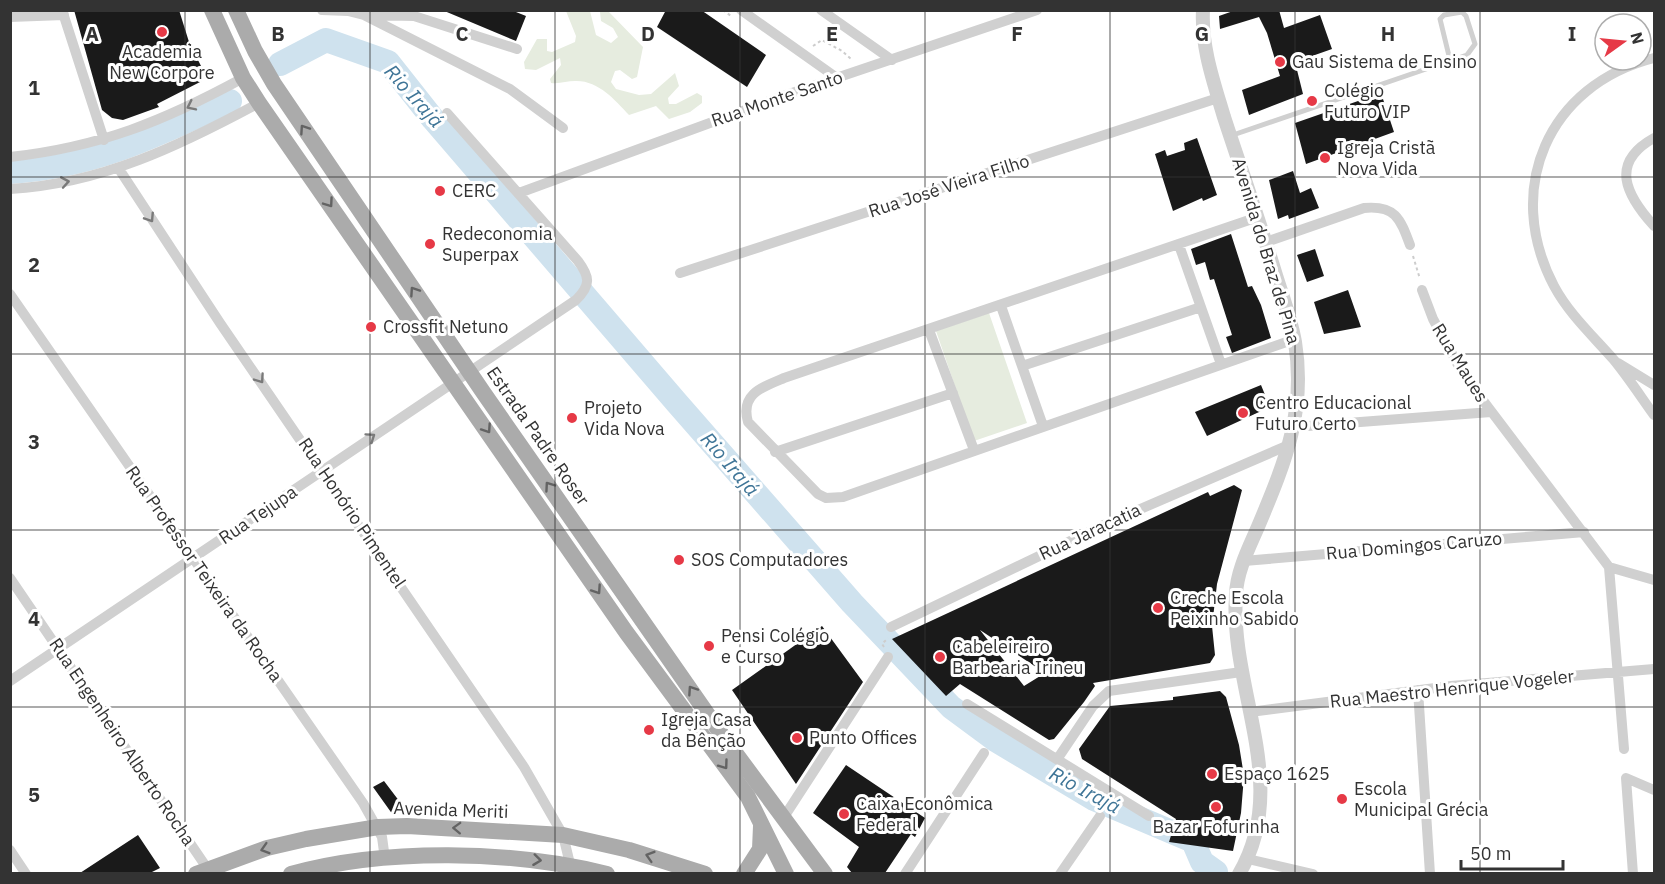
<svg xmlns="http://www.w3.org/2000/svg" width="1665" height="884" viewBox="0 0 1665 884" font-family="'IBM Plex Sans',sans-serif">
	<rect width="100%" height="100%" fill="#fff"/>
	<path fill="#e6ecdf" d="M 566,11 L 590,11 L 596,35 L 611,43 L 618,37 L 613,28 L 601,21 L 600,12 L 609,12 L 643,47 L 637,77 L 632,79 L 620,70 L 615,71 L 611,82 L 616,89 L 639,95 L 651,94 L 675,73 L 679,86 L 668,98 L 669,104 L 676,104 L 697,93 L 702,96 L 702,103 L 690,112 L 669,119 L 656,106 L 629,115 C 615,100 598,80 575,81 C 567,81 560,84 551,83 L 550,79 L 561,65 L 560,58 L 536,70 L 525,69 L 524,62 L 537,39 L 547,39 L 547,51 L 552,52 L 575,42 L 576,36 Z
		M 989,313 L 1027,423 L 974,441 L 936,331 Z"/>
	<g fill="none" stroke-linecap="round" stroke-linejoin="round">
		<path stroke="#cfe2ee" stroke-width="24" d="M 280,64 L 326,40 L 388,62 L 433,119 L 677,403 L 852,603 L 951,707 L 997,741 L 1094,799 L 1193,841 L 1202,862 L 1216,872
			M 10,172 C 93,167 156,136 230,101"/>
	</g>
	<path fill="#1a1a1a" fill-rule="evenodd" d="M 74,10 L 179,10 L 189,42 L 204,72 L 202,81 L 157,104 L 159,107 L 123,120 L 112,118 L 102,110 Z
		M 442,10 L 511,10 L 526,16 L 516,41 Z
		M 666,10 L 701,10 L 766,55 L 747,87 L 657,27 Z
		M 1236,10 L 1279,10 L 1284,28 L 1320,15 L 1332,49 L 1295,62 L 1303,94 L 1249,115 L 1242,90 L 1280,76 L 1267,33 L 1259,17 L 1220,29 L 1219,16 Z
		M 1381,93 L 1394,132 L 1306,164 L 1295,123 Z
		M 1197,138 L 1217,195 L 1203,201 L 1202,198 L 1173,211 L 1155,154 L 1165,150 L 1167,156 L 1185,150 L 1184,143 Z
		M 1293,171 L 1300,193 L 1311,188 L 1319,208 L 1289,219 L 1288,215 L 1278,219 L 1269,180 Z
		M 1231,234 L 1248,287 L 1252,286 L 1261,305 L 1271,338 L 1232,353 L 1226,337 L 1232,335 L 1214,279 L 1210,280 L 1205,262 L 1196,265 L 1191,249 Z
		M 1315,249 L 1324,276 L 1307,282 L 1297,255 Z
		M 1348,290 L 1361,327 L 1324,334 L 1314,302 Z
		M 1261,385 L 1270,407 L 1207,436 L 1195,412 Z
		M 1234,485 L 1242,490 L 1217,584 L 1212,626 L 1215,655 L 1210,663 L 1093,683 L 1095,686 L 1084,702 L 1054,739 L 1049,740 L 960,684 L 946,696 L 892,639 L 1208,492 L 1210,496 ZM 980,630 L 1045,673 L 1024,686 Z
		M 822,626 L 863,682 L 796,784 L 732,690 Z
		M 1220,691 L 1226,697 L 1239,745 L 1244,776 L 1241,813 L 1233,851 L 1169,842 L 1176,819 L 1082,759 L 1079,749 L 1110,706 L 1173,700 L 1173,697 Z
		M 846,765 L 925,818 L 915,837 L 911,834 L 885,873 L 852,873 L 847,867 L 859,847 L 813,813 Z
		M 384,781 L 406,810 L 393,815 L 373,787 Z
		M 138,835 L 160,868 L 150,873 L 80,873 Z"/>
	<g fill="none" stroke-linecap="round" stroke-linejoin="round">
		<path stroke="#cdcdcd" stroke-width="2" stroke-dasharray="3 3" stroke-linecap="butt" d="M 723,10 L 731,16
			M 813,46 L 822,40 L 842,51 L 851,59
			M 1413,256 L 1420,279
			M 884,647 L 882,644 L 888,638"/>
		<path stroke="#d0d0d0" stroke-width="5" d="M 1230,136 L 1467,55 L 1475,44 L 1466,16 L 1462,12 L 1444,15 L 1440,19 L 1450,60"/>
		<path stroke="#d0d0d0" stroke-width="10" d="M 62,10 L 104,140
			M 322,10 L 348,11 L 364,15 L 510,89 L 563,128
			M 741,10 L 837,78
			M 821,10 L 892,60
			M 364,15 L 414,16 L 517,49
			M 10,17 L 64,15
			M 1654,58 C 1548,85 1503,189 1554,286 C 1569,314 1593,336 1614,360 C 1628,377 1641,397 1654,415
			M 1654,138 C 1609,163 1626,195 1654,226
			M 10,157 C 100,147 164,121 243,78
			M 119,169 L 220,323 L 524,767 L 563,835 L 570,864
			M 10,189 C 101,184 181,145 259,103
			M 519,193 L 786,95 L 1037,10
			M 1258,217 L 784,378 C 762,387 740,394 748,422 L 818,494 L 826,498 L 843,497 L 1295,339
			M 1266,242 L 1364,208 C 1395,205 1400,218 1410,245
			M 1179,245 L 1221,364
			M 680,273 L 1218,98
			M 1422,290 L 1433,319 L 1463,374 L 1609,567 L 1654,580
			M 10,294 L 363,803 L 382,837 L 385,859
			M 1001,306 L 1043,426
			M 929,330 L 974,450
			M 1618,363 L 1654,385
			M 1022,366 L 1201,307
			M 1295,427 L 1491,412
			M 775,452 L 953,393
			M 1244,561 L 1584,532
			M 1609,567 L 1624,749
			M 10,578 L 207,868 L 212,872
			M 891,627 L 1108,523 L 1291,444
			M 10,681 L 576,300 C 591,285 590,277 578,261 L 447,113
			M 1418,690 L 1430,874
			M 967,704 L 1149,816
			M 1250,712 L 1451,686 L 1654,669
			M 1058,758 L 1093,706 L 1109,691 L 1241,672
			M 784,817 L 888,657
			M 10,850 L 26,874
			M 1248,859 L 1313,874
			M 905,874 L 984,753
			M 1060,874 L 1100,816
			M 1633,874 L 1626,778 L 1654,790"/>
		<path stroke="#d0d0d0" stroke-width="14" d="M 1203,10 C 1201,47 1214,83 1224,117 C 1241,169 1259,220 1275,272 C 1282,295 1291,318 1295,342 C 1306,410 1286,460 1260,522 C 1251,544 1237,569 1236,594 C 1229,689 1292,784 1239,874"/>
		<path stroke="#ababab" stroke-width="16" d="M 212,10 L 243,78 L 259,103 L 626,632 L 748,797 L 786,874
			M 236,10 L 255,51 L 274,84 L 483,392 L 722,735 L 825,874
			M 196,874 L 267,848 L 306,839 L 378,827 L 407,826 L 563,835 L 629,850 L 705,874
			M 291,874 C 384,848 513,850 607,874
			M 744,874 L 760,849 L 761,826"/>
	</g>
	<defs><path id="oneway-chevron" d="M-2-3.5L2.5 0L-2 3.5" fill="none" stroke-width="1.6" stroke-linecap="round" stroke-linejoin="round" transform="scale(1.5)"/></defs>
	<g stroke="#7a7a7a">
		<use href="#oneway-chevron" transform="translate(191 106) rotate(154)"/>
		<use href="#oneway-chevron" transform="translate(65 182) rotate(-10)"/>
		<use href="#oneway-chevron" transform="translate(150 218) rotate(57)"/>
		<use href="#oneway-chevron" transform="translate(260 379) rotate(55)"/>
		<use href="#oneway-chevron" transform="translate(371 437) rotate(-35)"/>
	</g>
	<g stroke="#636363">
		<use href="#oneway-chevron" transform="translate(304 129) rotate(-124)"/>
		<use href="#oneway-chevron" transform="translate(329 203) rotate(55)"/>
		<use href="#oneway-chevron" transform="translate(414 291) rotate(-124)"/>
		<use href="#oneway-chevron" transform="translate(487 429) rotate(56)"/>
		<use href="#oneway-chevron" transform="translate(549 486) rotate(-125)"/>
		<use href="#oneway-chevron" transform="translate(597 590) rotate(56)"/>
		<use href="#oneway-chevron" transform="translate(692 690) rotate(-124)"/>
		<use href="#oneway-chevron" transform="translate(724 765) rotate(54)"/>
		<use href="#oneway-chevron" transform="translate(457 828) rotate(-178)"/>
		<use href="#oneway-chevron" transform="translate(265 849) rotate(163)"/>
		<use href="#oneway-chevron" transform="translate(650 856) rotate(-163)"/>
		<use href="#oneway-chevron" transform="translate(537 860) rotate(7)"/>
	</g>
	<path fill="none" stroke="#333" stroke-width="1.5" stroke-opacity="0.55" d="M 185,10 L 185,874M 370,10 L 370,874M 555,10 L 555,874M 740,10 L 740,874M 925,10 L 925,874M 1110,10 L 1110,874M 1295,10 L 1295,874M 1480,10 L 1480,874M 10,177 L 1654,177M 10,354 L 1654,354M 10,530 L 1654,530M 10,707 L 1654,707"/>
	<g fill="#e63946" stroke="#fff" stroke-width="2">
		<circle cx="162" cy="32" r="6"/>
		<circle cx="1280" cy="62" r="6"/>
		<circle cx="1312" cy="101" r="6"/>
		<circle cx="1325" cy="158" r="6"/>
		<circle cx="440" cy="191" r="6"/>
		<circle cx="430" cy="244" r="6"/>
		<circle cx="371" cy="327" r="6"/>
		<circle cx="1243" cy="413" r="6"/>
		<circle cx="572" cy="418" r="6"/>
		<circle cx="679" cy="560" r="6"/>
		<circle cx="1158" cy="608" r="6"/>
		<circle cx="709" cy="646" r="6"/>
		<circle cx="940" cy="657" r="6"/>
		<circle cx="649" cy="730" r="6"/>
		<circle cx="797" cy="738" r="6"/>
		<circle cx="1212" cy="774" r="6"/>
		<circle cx="1342" cy="799" r="6"/>
		<circle cx="1216" cy="807" r="6"/>
		<circle cx="844" cy="814" r="6"/>
	</g>
	<g text-anchor="middle" stroke-width="6" stroke-linejoin="round" paint-order="stroke">
		<g font-size="18" fill="#333" stroke="#fff" text-anchor="start">
			<text x="162" y="58" text-anchor="middle">Academia<tspan x="162" dy="21">New Corpore</tspan></text>
			<text x="1292" y="68">Gau Sistema de Ensino</text>
			<text x="1324" y="97">Colégio<tspan x="1324" dy="21">Futuro VIP</tspan></text>
			<text x="1337" y="154">Igreja Cristã<tspan x="1337" dy="21">Nova Vida</tspan></text>
			<text x="452" y="197">CERC</text>
			<text x="442" y="240">Redeconomia<tspan x="442" dy="21">Superpax</tspan></text>
			<text x="383" y="333">Crossfit Netuno</text>
			<text x="1255" y="409">Centro Educacional<tspan x="1255" dy="21">Futuro Certo</tspan></text>
			<text x="584" y="414">Projeto<tspan x="584" dy="21">Vida Nova</tspan></text>
			<text x="691" y="566">SOS Computadores</text>
			<text x="1170" y="604">Creche Escola<tspan x="1170" dy="21">Peixinho Sabido</tspan></text>
			<text x="721" y="642">Pensi Colégio<tspan x="721" dy="21">e Curso</tspan></text>
			<text x="952" y="653">Cabeleireiro<tspan x="952" dy="21">Barbearia Irineu</tspan></text>
			<text x="661" y="726">Igreja Casa<tspan x="661" dy="21">da Bênção</tspan></text>
			<text x="809" y="744">Punto Offices</text>
			<text x="1224" y="780">Espaço 1625</text>
			<text x="1354" y="795">Escola<tspan x="1354" dy="21">Municipal Grécia</tspan></text>
			<text x="856" y="810">Caixa Econômica<tspan x="856" dy="21">Federal</tspan></text>
			<text x="1216" y="833" text-anchor="middle">Bazar Fofurinha</text>
		</g>
		<g font-size="18" fill="#333" stroke="#fff">
			<text transform="translate(777 99) rotate(-19)" y="6">Rua Monte Santo</text>
			<text transform="translate(949 186) rotate(-18)" y="6">Rua José Vieira Filho</text>
			<text transform="translate(1266 251) rotate(73)" y="6">Avenida do Braz de Pina</text>
			<text transform="translate(1460 363) rotate(58)" y="6">Rua Maues</text>
			<text transform="translate(538 436) rotate(55)" y="6">Estrada Padre Roser</text>
			<text transform="translate(352 513) rotate(56)" y="6">Rua Honório Pimentel</text>
			<text transform="translate(258 515) rotate(-34)" y="6">Rua Tejupa</text>
			<text transform="translate(1090 532) rotate(-25)" y="6">Rua Jaracatia</text>
			<text transform="translate(1414 546) rotate(-5)" y="6">Rua Domingos Caruzo</text>
			<text transform="translate(204 574) rotate(55)" y="6">Rua Professor Teixeira da Rocha</text>
			<text transform="translate(1452 689) rotate(-6)" y="6">Rua Maestro Henrique Vogeler</text>
			<text transform="translate(122 742) rotate(56)" y="6">Rua Engenheiro Alberto Rocha</text>
			<text transform="translate(451 810) rotate(2)" y="6">Avenida Meriti</text>
		</g>
		<g font-size="20" font-style="italic" fill="#3f7597" stroke="#fff">
			<text transform="translate(414 96) rotate(48)" y="7">Rio Irajá</text>
			<text transform="translate(730 464) rotate(49)" y="7">Rio Irajá</text>
			<text transform="translate(1085 790) rotate(28)" y="7">Rio Irajá</text>
		</g>
	</g>
	<g font-size="20" text-anchor="middle" font-weight="bold" fill="#333" stroke="#fff" stroke-width="6" stroke-linejoin="round" paint-order="stroke">
		<text x="92" y="41">A</text>
		<text x="278" y="41">B</text>
		<text x="462" y="41">C</text>
		<text x="648" y="41">D</text>
		<text x="832" y="41">E</text>
		<text x="1017" y="41">F</text>
		<text x="1202" y="41">G</text>
		<text x="1388" y="41">H</text>
		<text x="1572" y="41">I</text>
		<text x="34" y="95">1</text>
		<text x="34" y="272">2</text>
		<text x="34" y="449">3</text>
		<text x="34" y="626">4</text>
		<text x="34" y="802">5</text>
	</g>
	<rect width="1665" height="884" fill="none" stroke="#333333" stroke-width="24"/>
	<g transform="translate(1623 42) rotate(75)"><circle r="28" fill="#ffffff" stroke="#adadad" stroke-width="1.5"/>
	<path d="M0-4.5L10 22L0 15L-10 22Z" fill="#e63946"/>
	<text y="-9" font-size="16" font-weight="bold" text-anchor="middle" fill="#333333">N</text>
	</g>
	<path d="M1461 860v9h102v-9" fill="none" stroke="#333333" stroke-width="3"/>
	<text x="1470" y="860" font-size="18" fill="#333333" stroke="#ffffff" stroke-width="4.5" paint-order="stroke">50 m</text>
</svg>
